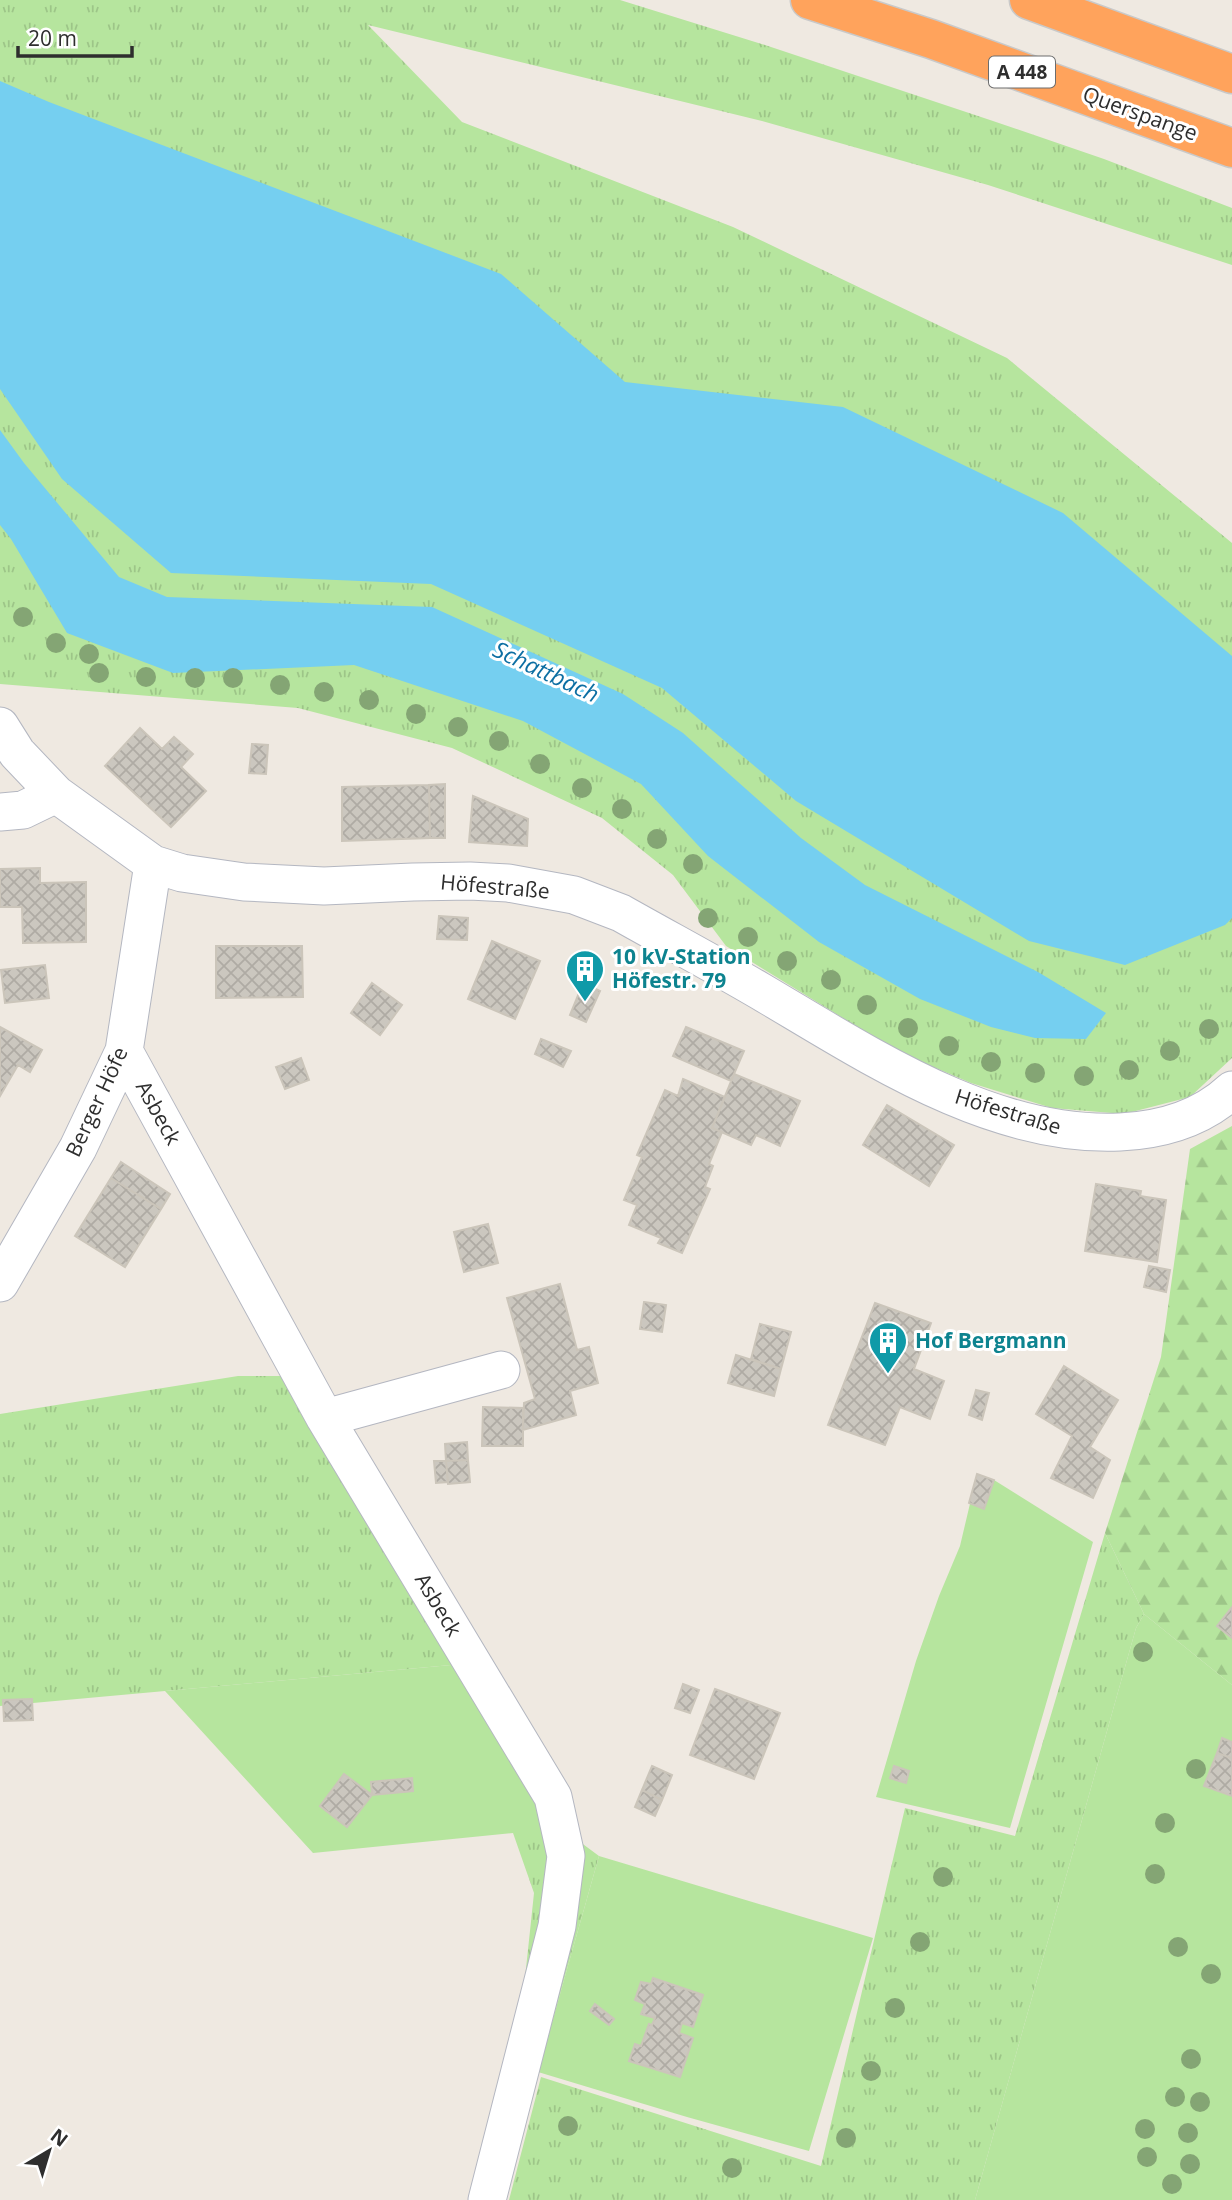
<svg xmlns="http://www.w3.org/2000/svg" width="1232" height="2200" viewBox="0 0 1232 2200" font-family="'Open Sans',sans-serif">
	<defs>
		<pattern id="grass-tufts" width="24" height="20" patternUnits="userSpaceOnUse" patternTransform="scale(1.75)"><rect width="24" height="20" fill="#b6e59e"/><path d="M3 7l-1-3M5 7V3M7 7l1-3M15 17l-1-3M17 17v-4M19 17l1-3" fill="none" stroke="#9dc588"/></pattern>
		<pattern id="forest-firs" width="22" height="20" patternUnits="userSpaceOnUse" patternTransform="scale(1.75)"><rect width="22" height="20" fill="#b6e59e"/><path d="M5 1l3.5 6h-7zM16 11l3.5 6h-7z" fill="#9dc588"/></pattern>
		<pattern id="building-cross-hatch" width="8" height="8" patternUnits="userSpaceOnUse" patternTransform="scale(1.75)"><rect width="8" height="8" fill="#cbc7bf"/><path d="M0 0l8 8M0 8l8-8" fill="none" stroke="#afaba4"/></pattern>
	</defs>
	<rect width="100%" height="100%" fill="#efe9e1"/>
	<path fill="url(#grass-tufts)" d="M 0,0 L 620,0 L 765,45 L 993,121 L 1104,159 L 1232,208 L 1232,265 L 988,185 L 762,121 L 368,25 L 462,122 L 733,227 L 1007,358 L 1232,543 L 1232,1058 L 1190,1097 L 1124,1114 L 1052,1108 L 971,1083 L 898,1052 L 726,946 L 673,875 L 602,818 L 452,748 L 298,708 L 0,684 Z
		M 238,1376 L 281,1376 L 462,1664 L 0,1706 L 0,1414 Z
		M 1105,1533 L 1144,1614 L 1136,1628 L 975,2200 L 509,2200 L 541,2077 L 821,2166 L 905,1808 L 1015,1836 Z
		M 513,1833 L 568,1833 L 599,1856 L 538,2072 L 472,2200 L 525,1978 L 534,1893 Z"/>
	<path fill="url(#forest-firs)" d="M 1232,1126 L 1232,1685 L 1144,1614 L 1105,1533 L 1161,1357 L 1190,1149 Z"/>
	<path fill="#b6e59e" d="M 977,1474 L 994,1480 L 1093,1542 L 1010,1828 L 876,1797 L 916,1661 L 939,1596 L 960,1546 Z
		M 1144,1614 L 1232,1685 L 1232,2200 L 975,2200 L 1136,1628 Z
		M 462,1664 L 527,1778 L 551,1833 L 513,1833 L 313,1853 L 165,1691 Z
		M 599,1856 L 873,1938 L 809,2151 L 687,2117 L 538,2072 Z"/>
	<path fill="#75cff0" d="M 0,81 L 49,102 L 501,274 L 625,382 L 843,407 L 1063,513 L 1232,656 L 1232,918 L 1225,925 L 1125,965 L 1029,941 L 796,801 L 662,688 L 431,584 L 171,573 L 62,479 L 0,389 Z
		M 0,430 L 24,463 L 119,577 L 167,597 L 432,607 L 623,694 L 683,733 L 801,838 L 865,885 L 1038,972 L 1106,1013 L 1086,1039 L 1035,1038 L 991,1027 L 920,999 L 819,942 L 708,856 L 641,784 L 523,721 L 354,665 L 173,673 L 67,633 L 11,539 L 0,525 Z"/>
	<path fill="url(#building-cross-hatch)" stroke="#cbc5ba" stroke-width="2" d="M 140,728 L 162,749 L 174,737 L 193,754 L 181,767 L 206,791 L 171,827 L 105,766 Z
		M 252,744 L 268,745 L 266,774 L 249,773 Z
		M 445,784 L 445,838 L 430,838 L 429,785 Z
		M 429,785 L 430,838 L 342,841 L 342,787 Z
		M 473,796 L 528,819 L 527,846 L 469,842 Z
		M 40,868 L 40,883 L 86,882 L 86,942 L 23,943 L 22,907 L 0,907 L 0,869 Z
		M 439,916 L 468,918 L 467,940 L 437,939 Z
		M 492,941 L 540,961 L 515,1019 L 468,999 Z
		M 216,946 L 302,946 L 303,997 L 216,998 Z
		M 45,965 L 49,998 L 5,1003 L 1,970 Z
		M 372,983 L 402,1005 L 380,1035 L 351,1013 Z
		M 583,983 L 600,991 L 586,1022 L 570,1015 Z
		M 0,1027 L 42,1050 L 30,1072 L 18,1065 L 0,1096 Z
		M 686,1027 L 744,1051 L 731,1081 L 673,1056 Z
		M 541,1039 L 571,1051 L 563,1067 L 535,1054 Z
		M 301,1058 L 309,1080 L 285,1089 L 276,1067 Z
		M 734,1074 L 800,1101 L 780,1146 L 756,1135 L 751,1145 L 712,1128 Z
		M 683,1079 L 725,1097 L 712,1128 L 722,1132 L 709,1164 L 713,1166 L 705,1187 L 710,1189 L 682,1253 L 658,1243 L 661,1238 L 629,1225 L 637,1205 L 624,1200 L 642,1157 L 637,1155 L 665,1090 L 678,1096 Z
		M 887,1105 L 954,1145 L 929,1186 L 863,1145 Z
		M 121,1162 L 170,1194 L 161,1209 L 111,1178 Z
		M 111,1178 L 161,1209 L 125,1267 L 75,1236 Z
		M 1096,1184 L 1141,1191 L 1140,1196 L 1166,1200 L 1157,1262 L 1085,1251 Z
		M 488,1224 L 498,1263 L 464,1272 L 454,1232 Z
		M 1149,1266 L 1170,1270 L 1166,1292 L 1144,1287 Z
		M 560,1284 L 577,1350 L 589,1347 L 598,1383 L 570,1391 L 576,1415 L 523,1430 L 524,1403 L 535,1399 L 507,1298 Z
		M 644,1302 L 666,1305 L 662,1332 L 640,1329 Z
		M 875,1303 L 931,1323 L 914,1369 L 944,1381 L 930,1419 L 900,1407 L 885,1445 L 828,1425 Z
		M 760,1324 L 791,1332 L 781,1369 L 751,1359 Z
		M 736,1355 L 781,1369 L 774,1396 L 728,1383 Z
		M 1064,1366 L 1118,1400 L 1090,1447 L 1110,1460 L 1093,1498 L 1051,1478 L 1072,1436 L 1036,1414 Z
		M 976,1390 L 989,1393 L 982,1420 L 969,1415 Z
		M 483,1407 L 523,1408 L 523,1446 L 482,1446 Z
		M 467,1442 L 468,1460 L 446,1461 L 445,1444 Z
		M 468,1460 L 470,1482 L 448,1484 L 446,1461 Z
		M 434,1461 L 446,1461 L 448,1482 L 436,1483 Z
		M 977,1474 L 994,1480 L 984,1509 L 969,1503 Z
		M 1232,1607 L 1232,1638 L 1217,1626 Z
		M 683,1684 L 699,1690 L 690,1713 L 675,1708 Z
		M 715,1689 L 780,1713 L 754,1779 L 690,1755 Z
		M 32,1699 L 33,1720 L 4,1721 L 3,1700 Z
		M 1222,1738 L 1232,1742 L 1232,1758 L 1217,1753 Z
		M 1217,1753 L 1232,1758 L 1232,1796 L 1204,1786 Z
		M 652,1766 L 672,1775 L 662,1800 L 642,1790 Z
		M 894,1766 L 909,1771 L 906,1783 L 890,1778 Z
		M 344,1774 L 372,1795 L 347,1827 L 320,1806 Z
		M 412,1778 L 413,1791 L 372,1795 L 371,1782 Z
		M 642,1790 L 662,1800 L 655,1816 L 635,1807 Z
		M 653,1978 L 703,1995 L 693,2027 L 682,2023 L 679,2033 L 693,2038 L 680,2077 L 629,2061 L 635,2044 L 641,2046 L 649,2024 L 652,2025 L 655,2018 L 641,2014 L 645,2004 L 635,2000 L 641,1982 L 651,1984 Z
		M 595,2004 L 614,2019 L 609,2025 L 590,2011 Z"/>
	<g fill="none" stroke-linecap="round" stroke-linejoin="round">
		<defs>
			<path id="minor" d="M 0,726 L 17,753 L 56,794 L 153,864 L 182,873 L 244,882 L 324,886 L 413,882 L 470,881 L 508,883 L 574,895 L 621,913 C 667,939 714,964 760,991 C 867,1054 991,1138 1120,1132 C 1161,1130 1202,1118 1232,1090
				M 0,812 L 23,810 L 56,794
				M 124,1051 L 325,1418 L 553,1797 L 566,1856 L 557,1926 L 487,2200
				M 0,1283 L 78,1148 L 124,1051 L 153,864
				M 325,1418 L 501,1370"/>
			<path id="highway" d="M 810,0 L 931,39 L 1232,148
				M 1029,0 L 1232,74"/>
		</defs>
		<use href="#minor" stroke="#b4b7c1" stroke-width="39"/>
		<use href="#highway" stroke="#c9c9c9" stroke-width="41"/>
		<use href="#minor" stroke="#fff" stroke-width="37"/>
		<use href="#highway" stroke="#ffa35c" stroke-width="38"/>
	</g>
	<g fill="#84a574">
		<circle cx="23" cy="617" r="10"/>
		<circle cx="56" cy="643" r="10"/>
		<circle cx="89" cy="654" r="10"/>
		<circle cx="99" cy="673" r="10"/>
		<circle cx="146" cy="677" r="10"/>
		<circle cx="195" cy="678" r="10"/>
		<circle cx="233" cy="678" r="10"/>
		<circle cx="280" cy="685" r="10"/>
		<circle cx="324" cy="692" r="10"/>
		<circle cx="369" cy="700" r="10"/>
		<circle cx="416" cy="714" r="10"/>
		<circle cx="458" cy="727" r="10"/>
		<circle cx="499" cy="741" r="10"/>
		<circle cx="540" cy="764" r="10"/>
		<circle cx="582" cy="788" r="10"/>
		<circle cx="622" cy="809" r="10"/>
		<circle cx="657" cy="839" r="10"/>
		<circle cx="693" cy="864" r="10"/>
		<circle cx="708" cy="918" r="10"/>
		<circle cx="748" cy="937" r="10"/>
		<circle cx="787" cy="961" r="10"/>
		<circle cx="831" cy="980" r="10"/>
		<circle cx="867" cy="1005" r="10"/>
		<circle cx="908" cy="1028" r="10"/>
		<circle cx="1209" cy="1029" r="10"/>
		<circle cx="949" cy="1046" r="10"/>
		<circle cx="1170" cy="1051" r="10"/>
		<circle cx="991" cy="1062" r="10"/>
		<circle cx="1129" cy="1070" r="10"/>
		<circle cx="1035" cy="1073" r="10"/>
		<circle cx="1084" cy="1076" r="10"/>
		<circle cx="1143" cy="1652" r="10"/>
		<circle cx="1196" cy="1769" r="10"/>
		<circle cx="1165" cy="1823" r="10"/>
		<circle cx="1155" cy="1874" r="10"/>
		<circle cx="943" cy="1877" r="10"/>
		<circle cx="920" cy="1942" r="10"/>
		<circle cx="1178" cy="1947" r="10"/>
		<circle cx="1211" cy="1974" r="10"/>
		<circle cx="895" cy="2008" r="10"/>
		<circle cx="1191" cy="2059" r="10"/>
		<circle cx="871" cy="2071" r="10"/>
		<circle cx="1175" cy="2097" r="10"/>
		<circle cx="1200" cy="2102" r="10"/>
		<circle cx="568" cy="2126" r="10"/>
		<circle cx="1145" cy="2129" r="10"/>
		<circle cx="1188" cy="2133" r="10"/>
		<circle cx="846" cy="2138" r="10"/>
		<circle cx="1147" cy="2157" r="10"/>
		<circle cx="1190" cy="2164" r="10"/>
		<circle cx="732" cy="2168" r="10"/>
		<circle cx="1172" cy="2184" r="10"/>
	</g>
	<defs>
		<symbol id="building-pin" viewBox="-11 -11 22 30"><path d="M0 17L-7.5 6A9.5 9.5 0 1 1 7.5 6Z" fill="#0f9aa8" stroke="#fff"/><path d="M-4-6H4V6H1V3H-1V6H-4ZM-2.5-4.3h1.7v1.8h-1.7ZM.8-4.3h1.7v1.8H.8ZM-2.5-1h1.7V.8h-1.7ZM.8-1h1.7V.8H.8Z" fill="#fff"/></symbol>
	</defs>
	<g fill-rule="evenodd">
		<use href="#building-pin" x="563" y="947" width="44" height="60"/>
		<use href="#building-pin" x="866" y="1319" width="44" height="60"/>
	</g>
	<g text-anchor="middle" stroke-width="6" stroke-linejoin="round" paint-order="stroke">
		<rect fill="#fff" stroke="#6d6d6d" stroke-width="2" x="989" y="56.5" width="66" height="31" rx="5"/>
		<g font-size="19" font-weight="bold" fill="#2e2e2e">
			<text x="1022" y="79">A 448</text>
		</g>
		<g font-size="21" fill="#2e2e2e" stroke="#fff">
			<text transform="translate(1140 114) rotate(20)" y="7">Querspange</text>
			<text transform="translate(495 887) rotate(5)" y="7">Höfestraße</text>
			<text transform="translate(97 1102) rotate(-65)" y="7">Berger Höfe</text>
			<text transform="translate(1008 1112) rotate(17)" y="7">Höfestraße</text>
			<text transform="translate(158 1113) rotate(61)" y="7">Asbeck</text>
			<text transform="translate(438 1605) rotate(59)" y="7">Asbeck</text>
		</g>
		<g font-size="21" font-weight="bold" fill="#0d838f" stroke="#fff" text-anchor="start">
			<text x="612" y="964">10 kV-Station<tspan x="612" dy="24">Höfestr. 79</tspan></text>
			<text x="915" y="1348">Hof Bergmann</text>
		</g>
		<g font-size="23" font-style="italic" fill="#0d6fa3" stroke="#fff">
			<text transform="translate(546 672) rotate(25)" y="8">Schattbach</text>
		</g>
	</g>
	<g transform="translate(49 2151) rotate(38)" stroke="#ffffff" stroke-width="5" paint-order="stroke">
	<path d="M0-5L12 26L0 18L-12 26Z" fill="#2e2e2e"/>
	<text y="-10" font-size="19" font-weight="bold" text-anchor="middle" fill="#2e2e2e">N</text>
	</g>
	<path d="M18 46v10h114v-10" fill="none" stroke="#2e2e2e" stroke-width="3.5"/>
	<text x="28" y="46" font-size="21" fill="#2e2e2e" stroke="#ffffff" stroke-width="5" paint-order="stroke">20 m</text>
</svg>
